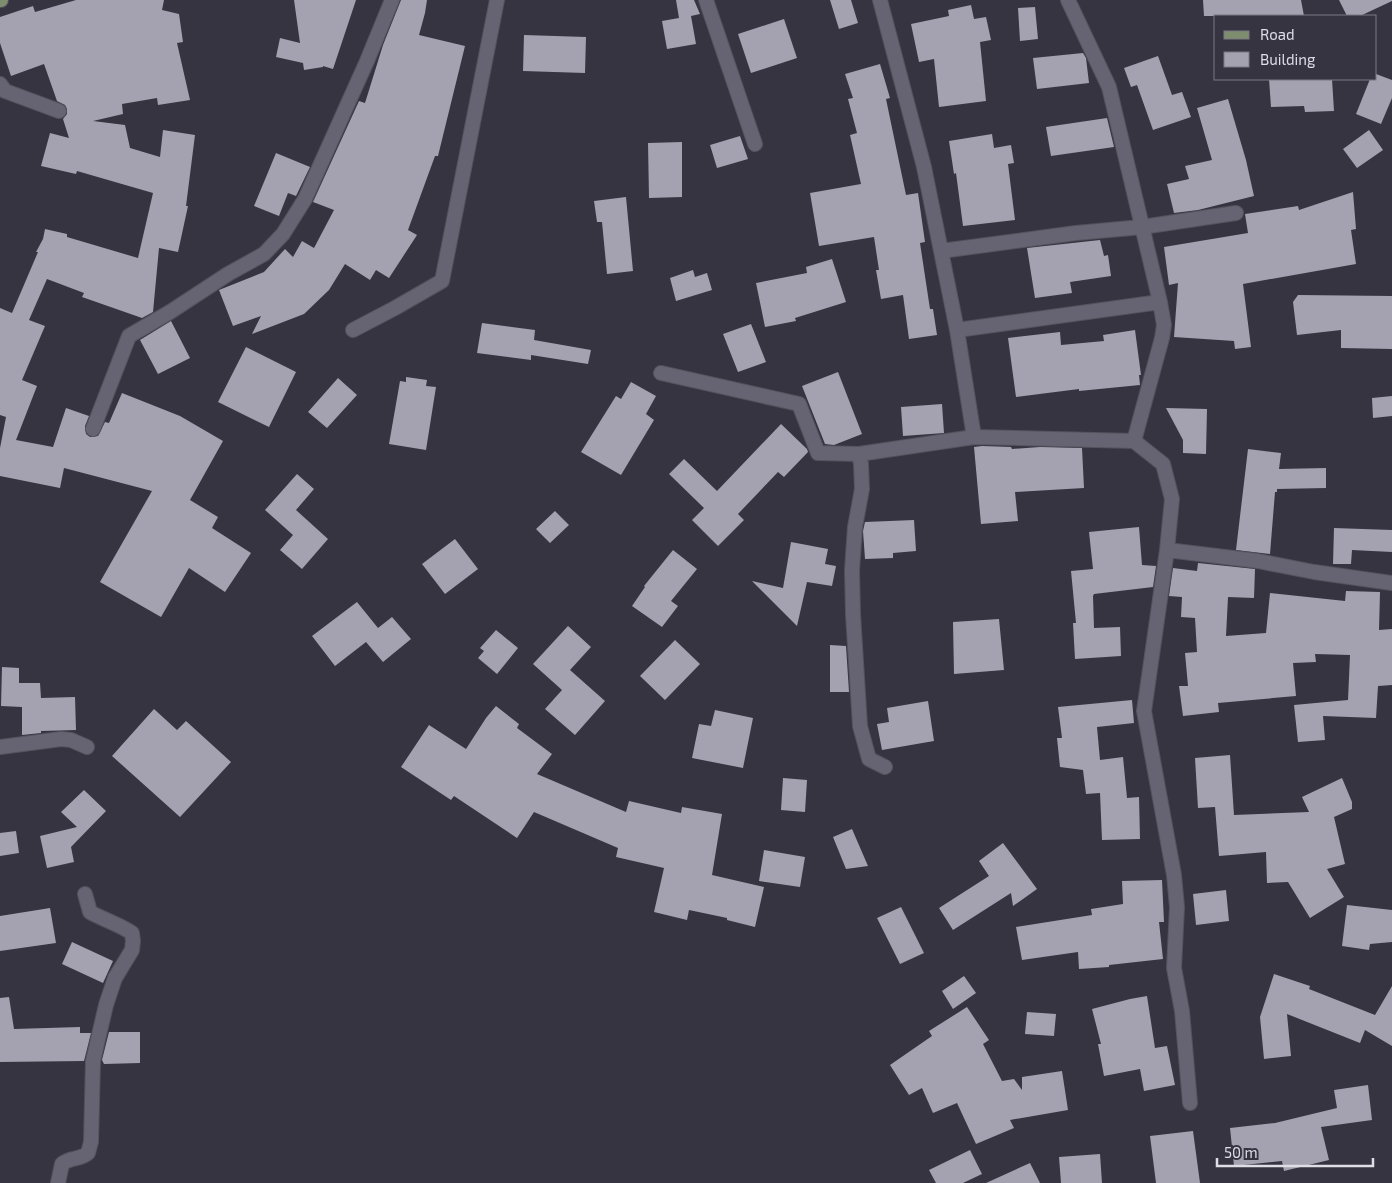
<svg xmlns="http://www.w3.org/2000/svg" width="1392" height="1183" viewBox="0 0 1392 1183" font-family="'Exo 2',sans-serif">
	<rect width="100%" height="100%" fill="#363441"/>
	<path fill="#a4a1b1" d="M 76,0 L 164,0 L 162,10 L 179,14 L 183,42 L 177,43 L 190,100 L 158,105 L 157,98 L 122,104 L 123,114 L 93,121 L 125,125 L 130,148 L 160,157 L 163,130 L 195,135 L 186,206 L 188,206 L 178,252 L 159,248 L 153,312 L 142,318 L 82,297 L 84,293 L 47,279 L 29,320 L 45,326 L 22,380 L 37,386 L 16,440 L 53,447 L 66,408 L 89,416 L 85,426 L 86,434 L 90,437 L 98,436 L 105,422 L 109,423 L 122,393 L 180,416 L 223,441 L 190,500 L 218,517 L 212,528 L 251,553 L 225,592 L 189,568 L 161,617 L 100,582 L 152,491 L 64,468 L 60,488 L 0,476 L 0,448 L 6,417 L 0,415 L 0,308 L 12,313 L 38,252 L 36,252 L 43,239 L 45,229 L 67,234 L 67,237 L 138,258 L 153,193 L 77,171 L 76,174 L 41,166 L 50,133 L 69,138 L 63,119 L 67,114 L 67,109 L 65,105 L 57,101 L 44,64 L 11,76 L 0,43 L 0,17 L 33,6 L 35,12 Z
		M 294,0 L 356,0 L 333,69 L 323,66 L 323,67 L 304,70 L 303,63 L 276,57 L 280,38 L 300,43 Z
		M 401,0 L 427,0 L 425,13 L 419,35 L 465,46 L 438,156 L 435,156 L 408,230 L 417,235 L 389,278 L 376,270 L 370,280 L 345,264 L 329,290 L 304,314 L 252,334 L 261,316 L 233,326 L 219,290 L 264,272 L 285,249 L 293,257 L 302,241 L 314,248 L 334,210 L 313,202 L 359,101 L 365,103 L 383,45 Z
		M 676,0 L 694,0 L 700,14 L 691,16 L 696,44 L 667,49 L 662,21 L 679,18 Z
		M 830,0 L 851,0 L 858,23 L 839,29 Z
		M 1203,0 L 1301,0 L 1304,16 L 1204,16 Z
		M 1339,0 L 1392,0 L 1392,1 L 1360,16 L 1347,16 Z
		M 971,5 L 974,19 L 986,17 L 991,40 L 980,42 L 986,101 L 939,107 L 934,59 L 919,62 L 911,24 L 949,16 L 948,10 Z
		M 1035,7 L 1038,39 L 1020,41 L 1018,8 Z
		M 784,19 L 797,58 L 751,73 L 738,34 Z
		M 524,35 L 586,37 L 585,73 L 523,71 Z
		M 1083,53 L 1086,58 L 1089,83 L 1037,89 L 1033,58 Z
		M 1158,56 L 1172,95 L 1182,92 L 1191,117 L 1153,130 L 1137,85 L 1131,87 L 1124,68 Z
		M 880,64 L 890,98 L 886,99 L 906,195 L 918,193 L 925,242 L 920,243 L 930,309 L 933,309 L 937,335 L 909,339 L 903,295 L 881,299 L 876,270 L 879,270 L 874,237 L 819,246 L 810,193 L 861,184 L 850,135 L 857,133 L 848,99 L 853,98 L 845,74 Z
		M 1376,74 L 1392,80 L 1392,98 L 1381,124 L 1356,114 L 1370,79 L 1376,79 Z
		M 1269,79 L 1332,79 L 1334,111 L 1305,112 L 1304,106 L 1271,107 Z
		M 1228,99 L 1246,160 L 1254,196 L 1198,210 L 1174,213 L 1167,184 L 1189,179 L 1185,166 L 1212,160 L 1197,108 Z
		M 1107,118 L 1114,147 L 1051,156 L 1046,127 Z
		M 1369,130 L 1383,150 L 1357,168 L 1343,149 Z
		M 992,134 L 994,148 L 1011,145 L 1014,163 L 1008,164 L 1015,220 L 963,226 L 956,173 L 954,174 L 949,141 Z
		M 740,136 L 748,159 L 717,168 L 710,145 Z
		M 682,142 L 682,197 L 649,198 L 648,143 Z
		M 276,153 L 310,167 L 296,196 L 288,193 L 279,216 L 254,206 Z
		M 1353,192 L 1356,229 L 1351,230 L 1356,264 L 1243,284 L 1251,347 L 1235,349 L 1234,341 L 1174,337 L 1178,283 L 1169,285 L 1164,247 L 1248,233 L 1245,214 L 1298,206 L 1299,210 Z
		M 626,197 L 633,271 L 607,274 L 602,222 L 597,222 L 594,201 Z
		M 1100,240 L 1104,256 L 1108,255 L 1111,276 L 1070,282 L 1072,293 L 1035,298 L 1027,248 Z
		M 832,259 L 846,302 L 795,318 L 796,321 L 765,327 L 756,283 L 807,273 L 806,267 Z
		M 693,270 L 695,277 L 707,273 L 712,290 L 676,301 L 670,278 Z
		M 1298,295 L 1392,296 L 1392,349 L 1341,348 L 1341,330 L 1297,335 L 1293,302 Z
		M 171,321 L 190,358 L 158,374 L 140,340 Z
		M 482,323 L 535,330 L 534,340 L 591,350 L 588,364 L 531,355 L 531,360 L 477,353 Z
		M 751,324 L 766,362 L 738,372 L 723,334 Z
		M 1135,330 L 1141,375 L 1139,375 L 1140,385 L 1079,391 L 1079,389 L 1016,397 L 1008,338 L 1060,332 L 1061,345 L 1104,341 L 1103,335 Z
		M 246,347 L 296,372 L 269,427 L 218,402 Z
		M 838,372 L 862,434 L 834,445 L 825,444 L 802,386 Z
		M 406,377 L 427,380 L 426,386 L 436,387 L 426,450 L 389,444 L 400,381 L 406,382 Z
		M 338,378 L 357,395 L 327,428 L 308,412 Z
		M 631,382 L 656,396 L 646,414 L 654,420 L 621,475 L 581,452 L 616,396 L 621,399 Z
		M 1392,396 L 1392,416 L 1373,418 L 1372,398 Z
		M 942,404 L 944,433 L 903,436 L 901,407 Z
		M 1166,408 L 1207,409 L 1206,454 L 1183,453 L 1183,440 Z
		M 781,424 L 807,449 L 808,452 L 784,477 L 778,472 L 738,514 L 744,520 L 718,546 L 692,520 L 704,508 L 669,474 L 684,459 L 717,491 Z
		M 982,446 L 1011,447 L 1012,449 L 1040,447 L 1082,448 L 1084,488 L 1015,492 L 1018,521 L 981,524 L 974,447 Z
		M 1248,449 L 1281,453 L 1279,469 L 1326,468 L 1326,488 L 1277,489 L 1277,492 L 1275,492 L 1270,554 L 1236,550 Z
		M 297,474 L 314,489 L 296,510 L 328,539 L 302,569 L 280,550 L 293,535 L 265,510 Z
		M 555,511 L 569,525 L 550,543 L 536,529 Z
		M 914,520 L 916,551 L 893,553 L 893,558 L 865,559 L 863,531 L 865,522 Z
		M 1139,527 L 1142,565 L 1156,566 L 1153,587 L 1094,594 L 1093,596 L 1094,628 L 1120,627 L 1121,656 L 1075,659 L 1073,623 L 1076,623 L 1071,571 L 1093,569 L 1089,532 Z
		M 1334,528 L 1392,530 L 1392,552 L 1352,550 L 1351,564 L 1333,564 Z
		M 455,539 L 478,569 L 445,594 L 422,564 Z
		M 791,542 L 828,549 L 825,564 L 836,566 L 832,586 L 807,582 L 797,626 L 752,581 L 783,588 Z
		M 673,550 L 697,569 L 671,601 L 678,606 L 662,627 L 632,606 L 645,587 L 644,586 Z
		M 1198,563 L 1255,569 L 1254,598 L 1228,597 L 1226,636 L 1266,633 L 1270,593 L 1345,601 L 1346,591 L 1380,592 L 1379,630 L 1392,629 L 1392,685 L 1378,686 L 1376,718 L 1323,716 L 1325,740 L 1298,742 L 1294,705 L 1348,700 L 1350,655 L 1315,654 L 1316,662 L 1293,663 L 1296,696 L 1218,703 L 1219,712 L 1183,716 L 1179,686 L 1188,686 L 1185,653 L 1197,652 L 1195,618 L 1181,617 L 1182,597 L 1169,596 L 1173,568 L 1197,571 Z
		M 357,602 L 378,628 L 392,617 L 411,639 L 383,662 L 366,642 L 335,666 L 312,636 Z
		M 999,619 L 1004,670 L 954,674 L 953,622 Z
		M 568,626 L 591,647 L 570,670 L 605,701 L 575,735 L 545,709 L 562,690 L 533,664 Z
		M 496,630 L 518,648 L 497,674 L 478,658 L 484,651 L 480,648 Z
		M 675,640 L 700,664 L 665,700 L 640,676 Z
		M 830,645 L 846,646 L 849,692 L 830,692 Z
		M 2,667 L 19,668 L 19,683 L 40,683 L 41,698 L 75,697 L 76,730 L 41,731 L 41,733 L 22,735 L 22,707 L 1,706 Z
		M 1132,700 L 1134,723 L 1097,727 L 1100,760 L 1123,757 L 1127,798 L 1139,797 L 1140,839 L 1102,840 L 1100,793 L 1086,794 L 1083,770 L 1060,767 L 1057,738 L 1062,738 L 1058,707 Z
		M 928,701 L 934,741 L 882,750 L 877,724 L 889,722 L 887,708 Z
		M 496,706 L 519,724 L 517,728 L 552,754 L 537,774 L 626,812 L 629,801 L 681,813 L 682,807 L 722,814 L 712,875 L 764,887 L 755,927 L 727,920 L 727,918 L 689,910 L 687,920 L 654,912 L 664,868 L 616,857 L 618,848 L 534,812 L 517,838 L 454,796 L 451,800 L 401,767 L 429,725 L 466,749 L 486,718 Z
		M 154,709 L 177,730 L 186,721 L 231,762 L 180,817 L 112,756 Z
		M 715,710 L 753,718 L 743,768 L 692,758 L 699,724 L 711,726 Z
		M 1230,755 L 1234,815 L 1309,812 L 1302,797 L 1342,778 L 1352,802 L 1352,809 L 1334,817 L 1345,864 L 1327,869 L 1344,897 L 1310,918 L 1288,882 L 1267,883 L 1266,852 L 1219,856 L 1215,807 L 1198,808 L 1195,758 Z
		M 783,778 L 807,780 L 805,812 L 781,810 Z
		M 84,790 L 106,811 L 71,847 L 74,862 L 47,868 L 40,836 L 77,827 L 61,812 Z
		M 852,829 L 868,866 L 846,869 L 833,837 Z
		M 16,831 L 19,853 L 0,856 L 0,833 Z
		M 1003,843 L 1037,889 L 1013,906 L 1011,893 L 953,930 L 939,908 L 989,876 L 979,861 Z
		M 764,850 L 805,857 L 800,887 L 759,881 Z
		M 1162,880 L 1164,922 L 1159,922 L 1163,959 L 1109,965 L 1109,967 L 1079,969 L 1078,952 L 1022,960 L 1016,927 L 1092,915 L 1091,909 L 1123,904 L 1122,881 Z
		M 1226,890 L 1229,921 L 1196,925 L 1193,894 Z
		M 1347,905 L 1392,910 L 1392,942 L 1370,944 L 1369,950 L 1342,946 Z
		M 901,907 L 924,953 L 900,964 L 877,918 Z
		M 50,908 L 56,943 L 0,951 L 0,916 Z
		M 72,942 L 113,961 L 103,983 L 62,964 Z
		M 1274,974 L 1310,986 L 1309,989 L 1375,1015 L 1392,986 L 1392,1046 L 1365,1030 L 1360,1043 L 1287,1014 L 1291,1056 L 1264,1059 L 1260,1017 Z
		M 964,976 L 976,993 L 953,1009 L 942,991 Z
		M 1147,996 L 1155,1048 L 1167,1046 L 1175,1085 L 1144,1091 L 1140,1069 L 1104,1076 L 1098,1044 L 1101,1044 L 1092,1009 L 1130,999 Z
		M 9,997 L 14,1029 L 80,1027 L 80,1033 L 91,1033 L 84,1061 L 0,1062 L 0,998 Z
		M 967,1007 L 989,1040 L 983,1044 L 1002,1081 L 1014,1079 L 1022,1090 L 1022,1077 L 1062,1071 L 1068,1110 L 1010,1120 L 1014,1128 L 976,1144 L 957,1103 L 933,1113 L 922,1088 L 909,1095 L 890,1065 L 932,1036 L 929,1031 Z
		M 1027,1012 L 1056,1014 L 1054,1036 L 1025,1034 Z
		M 109,1032 L 140,1032 L 140,1063 L 104,1064 L 102,1060 Z
		M 1368,1085 L 1372,1120 L 1321,1127 L 1329,1160 L 1284,1171 L 1282,1161 L 1234,1166 L 1230,1128 L 1275,1123 L 1337,1108 L 1334,1090 Z
		M 1193,1131 L 1200,1183 L 1156,1183 L 1150,1136 Z
		M 970,1150 L 982,1174 L 963,1183 L 936,1183 L 929,1170 Z
		M 1100,1154 L 1102,1183 L 1061,1183 L 1059,1157 Z
		M 1030,1163 L 1040,1183 L 986,1183 Z"/>
	<g fill="none" stroke-linecap="round" stroke-linejoin="round">
		<defs>
			<path id="minor" d="M 706,0 L 755,144
				M 880,0 L 924,167 L 957,330 L 974,437
				M 1068,0 L 1109,87 L 1160,302 L 1164,325 L 1162,338 L 1134,441
				M 0,84 L 5,91 L 59,111
				M 941,251 L 1076,233 L 1142,227 L 1236,213
				M 353,330 L 395,308 L 442,281 L 497,0
				M 957,330 L 1160,302
				M 661,373 L 799,404 L 818,453 L 859,454 L 974,437 L 1134,441 L 1163,464 L 1172,499 L 1167,550 L 1258,561 L 1314,572 L 1392,583
				M 93,429 L 129,336 L 170,312 L 228,274 L 264,254 L 283,234 L 305,199 L 367,61 L 392,0
				M 859,454 L 861,464 L 862,489 L 855,527 L 852,570 L 853,614 L 860,726 L 869,759 L 885,767
				M 1167,550 L 1144,711 L 1174,875 L 1177,907 L 1174,968 L 1182,1011 L 1190,1103
				M 0,747 L 61,739 L 71,740 L 87,747
				M 58,1183 L 62,1164 C 70,1157 80,1160 88,1153 L 91,1142 L 93,1061 L 106,1005 L 115,978 L 132,950 L 133,941 L 132,933 C 119,924 104,920 90,912 L 85,894"/>
			<path id="primary" d="M 0,0 L 1,0"/>
		</defs>
		<use href="#minor" stroke="#54525d" stroke-width="16"/>
		<use href="#primary" stroke="#54525d" stroke-width="16"/>
		<use href="#minor" stroke="#666472" stroke-width="14"/>
		<use href="#primary" stroke="#7d8d6d" stroke-width="14"/>
	</g>
	<rect x="1214" y="15" width="162" height="65" fill="#363441" stroke="#7a7883"/>
	<rect x="1224" y="31" width="25" height="8" fill="#7d8d6d" stroke="#7a7883"/>
	<text x="1260" y="40" font-size="15" fill="#dfdee7">Road</text>
	<rect x="1224" y="52" width="25" height="15" fill="#a4a1b1" stroke="#7a7883"/>
	<text x="1260" y="65" font-size="15" fill="#dfdee7">Building</text>
	<path d="M1217 1158v8h156v-8" fill="none" stroke="#dfdee7" stroke-width="2.5"/>
	<text x="1224" y="1158" font-size="15" fill="#dfdee7" stroke="#363441" stroke-width="4" paint-order="stroke">50 m</text>
</svg>
